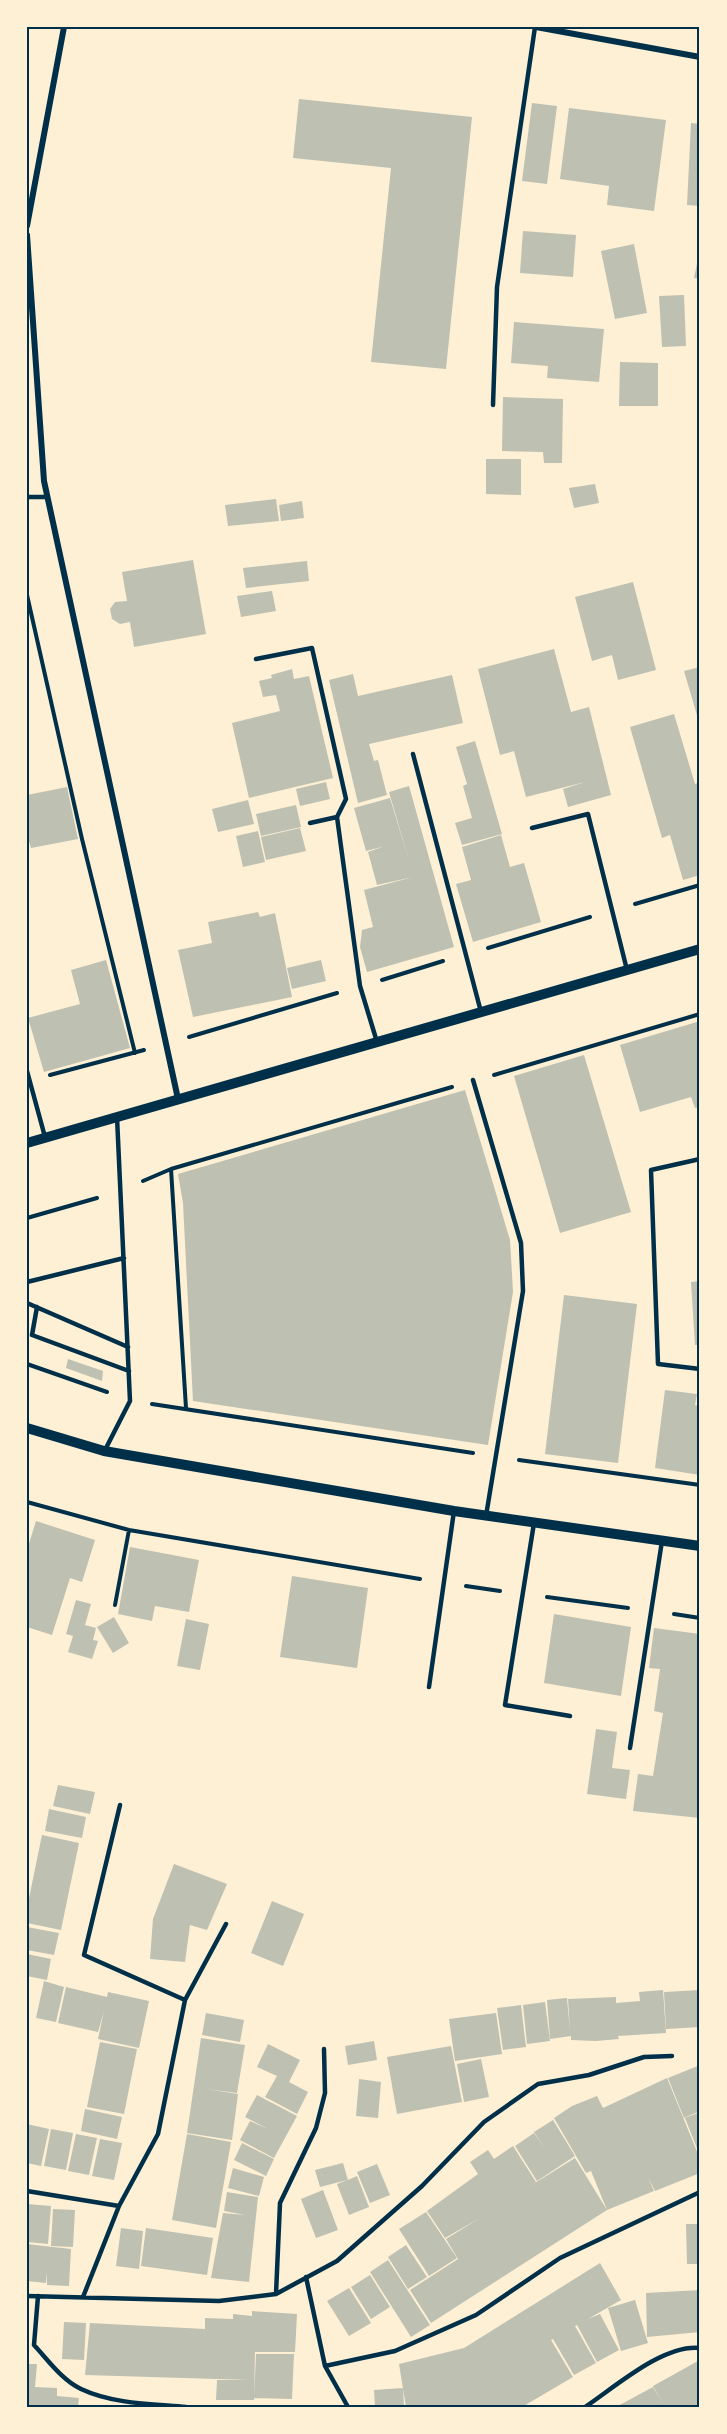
<svg xmlns="http://www.w3.org/2000/svg" width="727" height="2434" viewBox="0 0 727 2434" font-family="Bitter,serif">
	<rect width="100%" height="100%" fill="#fdf0d5"/>
	<path fill="#bec0b2" d="M 299,99 L 472,117 L 446,369 L 371,362 L 391,168 L 293,158 Z
		M 532,103 L 557,106 L 547,184 L 522,181 Z
		M 569,108 L 666,120 L 654,211 L 607,205 L 609,186 L 560,179 Z
		M 691,123 L 700,124 L 700,206 L 687,205 Z
		M 523,231 L 576,235 L 573,277 L 520,273 Z
		M 634,244 L 647,313 L 615,319 L 601,251 Z
		M 699,254 L 700,254 L 700,279 L 694,278 Z
		M 684,295 L 686,346 L 662,347 L 659,296 Z
		M 514,322 L 604,329 L 599,382 L 547,378 L 548,366 L 511,363 Z
		M 620,362 L 658,363 L 658,406 L 619,406 Z
		M 503,397 L 563,399 L 562,463 L 544,463 L 543,452 L 502,451 Z
		M 486,459 L 521,459 L 521,495 L 486,494 Z
		M 595,484 L 599,503 L 574,508 L 569,488 Z
		M 276,499 L 279,521 L 228,526 L 225,505 Z
		M 302,501 L 304,518 L 281,521 L 279,505 Z
		M 193,560 L 206,634 L 134,647 L 130,622 L 120,624 L 112,619 L 110,609 L 115,602 L 127,601 L 122,572 Z
		M 307,561 L 309,581 L 246,588 L 243,568 Z
		M 633,582 L 656,670 L 618,680 L 612,655 L 592,661 L 575,597 Z
		M 272,591 L 276,611 L 241,617 L 237,596 Z
		M 554,649 L 571,712 L 589,707 L 611,795 L 568,807 L 563,789 L 585,782 L 526,797 L 514,751 L 500,755 L 478,669 Z
		M 700,667 L 700,722 L 699,722 L 684,671 Z
		M 292,669 L 294,679 L 309,676 L 333,778 L 249,798 L 232,723 L 280,711 L 276,695 L 263,697 L 259,681 L 272,678 L 271,675 Z
		M 353,674 L 358,696 L 452,675 L 463,723 L 369,744 L 374,761 L 378,760 L 387,795 L 358,803 L 329,680 Z
		M 674,714 L 695,784 L 698,783 L 700,788 L 700,875 L 683,880 L 670,835 L 662,838 L 630,727 Z
		M 475,741 L 502,834 L 462,845 L 455,823 L 472,818 L 463,786 L 467,784 L 456,747 Z
		M 326,782 L 330,799 L 300,806 L 296,789 Z
		M 409,786 L 454,947 L 367,972 L 360,947 L 362,930 L 373,927 L 364,890 L 413,877 L 377,885 L 368,852 L 382,847 L 366,851 L 354,808 L 390,798 L 410,864 L 389,792 Z
		M 67,787 L 78,839 L 31,848 L 27,834 L 27,795 Z
		M 248,800 L 254,824 L 218,832 L 212,809 Z
		M 296,805 L 301,827 L 261,836 L 256,814 Z
		M 300,828 L 306,851 L 266,860 L 261,837 Z
		M 258,831 L 265,862 L 243,867 L 236,836 Z
		M 501,835 L 510,867 L 524,863 L 541,922 L 473,942 L 456,884 L 471,880 L 462,847 Z
		M 258,912 L 260,917 L 275,913 L 292,997 L 193,1017 L 178,950 L 212,943 L 208,922 Z
		M 106,960 L 130,1048 L 44,1072 L 28,1018 L 80,1004 L 71,970 Z
		M 321,960 L 326,981 L 292,989 L 287,968 Z
		M 700,1021 L 700,1107 L 695,1108 L 691,1097 L 640,1112 L 620,1045 Z
		M 584,1055 L 631,1212 L 560,1233 L 514,1076 Z
		M 465,1090 L 510,1240 L 513,1292 L 488,1445 L 193,1401 L 183,1203 L 178,1174 Z
		M 697,1182 L 700,1182 L 700,1205 L 698,1205 Z
		M 700,1281 L 700,1345 L 695,1345 L 691,1282 Z
		M 564,1295 L 637,1304 L 618,1463 L 545,1454 Z
		M 68,1359 L 103,1371 L 102,1381 L 66,1368 Z
		M 665,1390 L 697,1394 L 695,1405 L 700,1406 L 700,1475 L 655,1468 Z
		M 36,1521 L 95,1540 L 82,1582 L 70,1578 L 52,1635 L 27,1627 L 27,1550 Z
		M 130,1547 L 199,1560 L 189,1612 L 155,1606 L 152,1621 L 118,1614 Z
		M 292,1576 L 368,1588 L 357,1668 L 280,1657 Z
		M 76,1600 L 91,1604 L 85,1625 L 96,1628 L 93,1640 L 98,1641 L 92,1659 L 68,1652 L 73,1636 L 66,1634 Z
		M 554,1614 L 631,1627 L 621,1696 L 544,1683 Z
		M 114,1617 L 129,1643 L 113,1653 L 97,1627 Z
		M 186,1619 L 209,1624 L 200,1670 L 177,1666 Z
		M 654,1628 L 700,1634 L 700,1818 L 633,1811 L 638,1774 L 653,1776 L 663,1713 L 654,1711 L 660,1669 L 649,1668 Z
		M 596,1729 L 617,1732 L 612,1768 L 630,1770 L 626,1799 L 587,1794 Z
		M 58,1785 L 95,1792 L 90,1814 L 53,1806 Z
		M 49,1809 L 86,1817 L 82,1838 L 45,1831 Z
		M 42,1835 L 79,1843 L 61,1930 L 27,1923 L 27,1908 Z
		M 174,1864 L 227,1884 L 207,1930 L 190,1925 L 185,1962 L 150,1959 L 153,1919 Z
		M 272,1901 L 304,1914 L 283,1966 L 251,1953 Z
		M 27,1927 L 59,1933 L 54,1955 L 27,1950 Z
		M 27,1954 L 51,1959 L 47,1980 L 27,1976 Z
		M 44,1981 L 64,1987 L 56,2022 L 36,2018 Z
		M 66,1987 L 107,1997 L 108,1992 L 149,2001 L 139,2048 L 98,2039 L 104,2011 L 98,2032 L 58,2023 Z
		M 663,1990 L 666,2033 L 618,2036 L 619,2039 L 596,2041 L 571,2040 L 571,2036 L 550,2039 L 547,2000 L 567,1998 L 570,2032 L 568,1999 L 616,1997 L 616,2003 L 640,2001 L 639,1992 Z
		M 700,1990 L 700,2027 L 666,2029 L 664,1992 Z
		M 545,2002 L 550,2041 L 527,2044 L 523,2005 Z
		M 521,2005 L 526,2047 L 503,2050 L 497,2008 Z
		M 206,2013 L 244,2020 L 240,2042 L 202,2035 Z
		M 496,2013 L 502,2054 L 455,2061 L 449,2019 Z
		M 201,2038 L 245,2045 L 237,2093 L 206,2089 L 238,2094 L 232,2140 L 187,2133 Z
		M 374,2041 L 377,2060 L 348,2065 L 345,2046 Z
		M 100,2042 L 137,2049 L 124,2114 L 87,2107 Z
		M 268,2044 L 300,2060 L 289,2082 L 308,2092 L 297,2114 L 265,2097 L 277,2076 L 257,2067 Z
		M 451,2046 L 462,2102 L 397,2114 L 387,2057 Z
		M 481,2059 L 489,2097 L 464,2102 L 457,2064 Z
		M 700,2065 L 700,2111 L 684,2118 L 668,2078 Z
		M 667,2078 L 700,2159 L 700,2173 L 655,2191 L 648,2177 L 654,2191 L 607,2210 L 431,2323 L 410,2290 L 458,2259 L 446,2239 L 480,2218 L 445,2238 L 427,2211 L 478,2174 L 470,2162 L 488,2150 L 494,2159 L 513,2146 L 536,2182 L 525,2189 L 575,2158 L 607,2210 L 591,2171 L 586,2173 L 554,2118 L 572,2106 L 597,2096 L 603,2108 Z
		M 359,2079 L 381,2082 L 378,2118 L 356,2116 Z
		M 257,2095 L 297,2116 L 274,2158 L 240,2140 L 250,2121 L 268,2129 L 245,2117 Z
		M 85,2109 L 122,2117 L 117,2139 L 81,2131 Z
		M 700,2112 L 700,2156 L 685,2118 Z
		M 553,2120 L 575,2156 L 537,2181 L 515,2146 L 534,2133 L 545,2149 L 534,2132 Z
		M 27,2124 L 49,2129 L 41,2166 L 27,2163 Z
		M 51,2129 L 73,2133 L 66,2170 L 44,2166 Z
		M 76,2134 L 97,2138 L 89,2175 L 68,2171 Z
		M 187,2134 L 231,2142 L 216,2228 L 172,2220 Z
		M 100,2139 L 122,2143 L 114,2180 L 92,2176 Z
		M 242,2143 L 274,2159 L 266,2176 L 234,2160 Z
		M 343,2163 L 348,2180 L 357,2176 L 369,2207 L 349,2215 L 337,2184 L 347,2180 L 320,2187 L 315,2170 Z
		M 377,2164 L 390,2195 L 370,2203 L 357,2172 Z
		M 233,2168 L 264,2177 L 259,2196 L 228,2188 Z
		M 323,2190 L 338,2230 L 316,2238 L 301,2199 Z
		M 227,2192 L 258,2197 L 249,2282 L 211,2278 L 223,2213 L 245,2215 L 224,2211 Z
		M 27,2204 L 51,2206 L 48,2244 L 27,2242 Z
		M 53,2209 L 75,2210 L 73,2247 L 51,2246 Z
		M 426,2212 L 457,2258 L 429,2276 L 399,2229 Z
		M 686,2224 L 700,2224 L 700,2264 L 687,2264 Z
		M 121,2228 L 143,2231 L 139,2269 L 116,2266 Z
		M 146,2228 L 213,2238 L 207,2275 L 141,2266 Z
		M 27,2244 L 71,2249 L 69,2286 L 47,2285 L 47,2272 L 46,2283 L 27,2281 Z
		M 406,2245 L 427,2277 L 408,2289 L 388,2257 Z
		M 388,2260 L 430,2325 L 411,2337 L 370,2272 Z
		M 600,2263 L 621,2300 L 588,2319 L 600,2314 L 619,2350 L 597,2362 L 577,2325 L 575,2326 L 596,2363 L 574,2375 L 553,2339 L 551,2340 L 573,2377 L 522,2407 L 427,2407 L 427,2405 L 406,2407 L 399,2364 L 464,2348 Z
		M 370,2275 L 390,2307 L 371,2319 L 351,2287 Z
		M 349,2288 L 371,2323 L 349,2336 L 327,2301 Z
		M 700,2290 L 700,2332 L 647,2337 L 646,2293 Z
		M 635,2300 L 648,2343 L 621,2351 L 608,2308 Z
		M 252,2311 L 297,2314 L 295,2352 L 255,2352 L 254,2400 L 216,2400 L 217,2380 L 250,2380 L 85,2375 L 90,2323 L 205,2329 L 205,2318 L 233,2319 L 233,2314 L 252,2316 Z
		M 64,2322 L 86,2323 L 84,2360 L 62,2359 Z
		M 256,2354 L 294,2354 L 292,2399 L 254,2398 Z
		M 698,2361 L 700,2407 L 616,2407 L 653,2387 L 664,2405 L 653,2386 Z
		M 27,2364 L 37,2364 L 35,2387 L 57,2388 L 57,2396 L 79,2398 L 78,2407 L 27,2407 Z
		M 403,2388 L 404,2407 L 375,2407 L 374,2390 Z"/>
	<g fill="none" stroke-linecap="round" stroke-linejoin="round">
		<path stroke="#003049" stroke-width="4" d="M 27,595 L 82,839 L 135,1053
			M 635,904 L 700,885
			M 488,948 L 590,917
			M 382,980 L 443,961
			M 189,1037 L 337,993
			M 50,1075 L 144,1050
			M 494,1075 L 700,1014
			M 171,1169 L 186,1408
			M 143,1181 L 171,1169 L 452,1087
			M 27,1218 L 97,1198
			M 27,1364 L 107,1392
			M 152,1404 L 473,1453
			M 519,1460 L 700,1485
			M 27,1502 L 129,1530 L 420,1579
			M 466,1586 L 500,1591
			M 547,1597 L 628,1608
			M 115,1605 L 129,1530
			M 674,1614 L 700,1618"/>
		<path stroke="#003049" stroke-width="4.5" d="M 493,405 L 497,287 L 535,27
			M 27,497 L 47,497
			M 256,659 L 312,648 L 346,799 L 337,817
			M 413,754 L 481,1012
			M 310,823 L 337,817 L 360,986 L 377,1042
			M 532,828 L 588,814 L 627,970
			M 27,1071 L 45,1137
			M 473,1080 L 521,1243 L 523,1291 L 486,1516
			M 700,1159 L 651,1170 L 658,1364 L 700,1369
			M 27,1282 L 124,1258
			M 27,1303 L 128,1347
			M 37,1307 L 32,1335 L 129,1371
			M 105,1450 L 130,1401 L 117,1117
			M 534,1523 L 505,1705 L 570,1716
			M 429,1687 L 454,1511
			M 630,1748 L 662,1541
			M 120,1805 L 84,1955 L 185,2000
			M 27,2191 L 119,2206
			M 306,2277 L 325,2366 L 348,2407
			M 276,2294 L 280,2203 L 316,2128 L 325,2093 L 324,2049
			M 27,2296 L 219,2301 L 276,2294 L 337,2261 L 422,2186 L 484,2122 L 538,2084 L 589,2075 L 644,2057 L 672,2056
			M 38,2296 L 34,2345 C 48,2360 62,2380 81,2389 C 113,2404 152,2404 186,2407
			M 83,2297 L 119,2206 L 158,2134 L 185,2000 L 226,1924
			M 325,2366 L 395,2351 L 476,2315 L 560,2258 L 700,2192
			M 585,2407 C 615,2387 663,2344 700,2348"/>
		<path stroke="#003049" stroke-width="6" d="M 536,27 L 700,57
			M 27,226 L 64,27
			M 27,235 L 44,481 L 178,1099"/>
		<path stroke="#003049" stroke-width="10" d="M 27,1143 L 700,949
			M 27,1428 L 104,1451 L 454,1511 L 700,1546"/>
	</g>
	<rect width="727" height="2434" fill="none" stroke="#fdf0d5" stroke-width="57"/>
	<rect x="28" y="28" width="670" height="2378" fill="none" stroke="#003049" stroke-width="2"/>
</svg>
